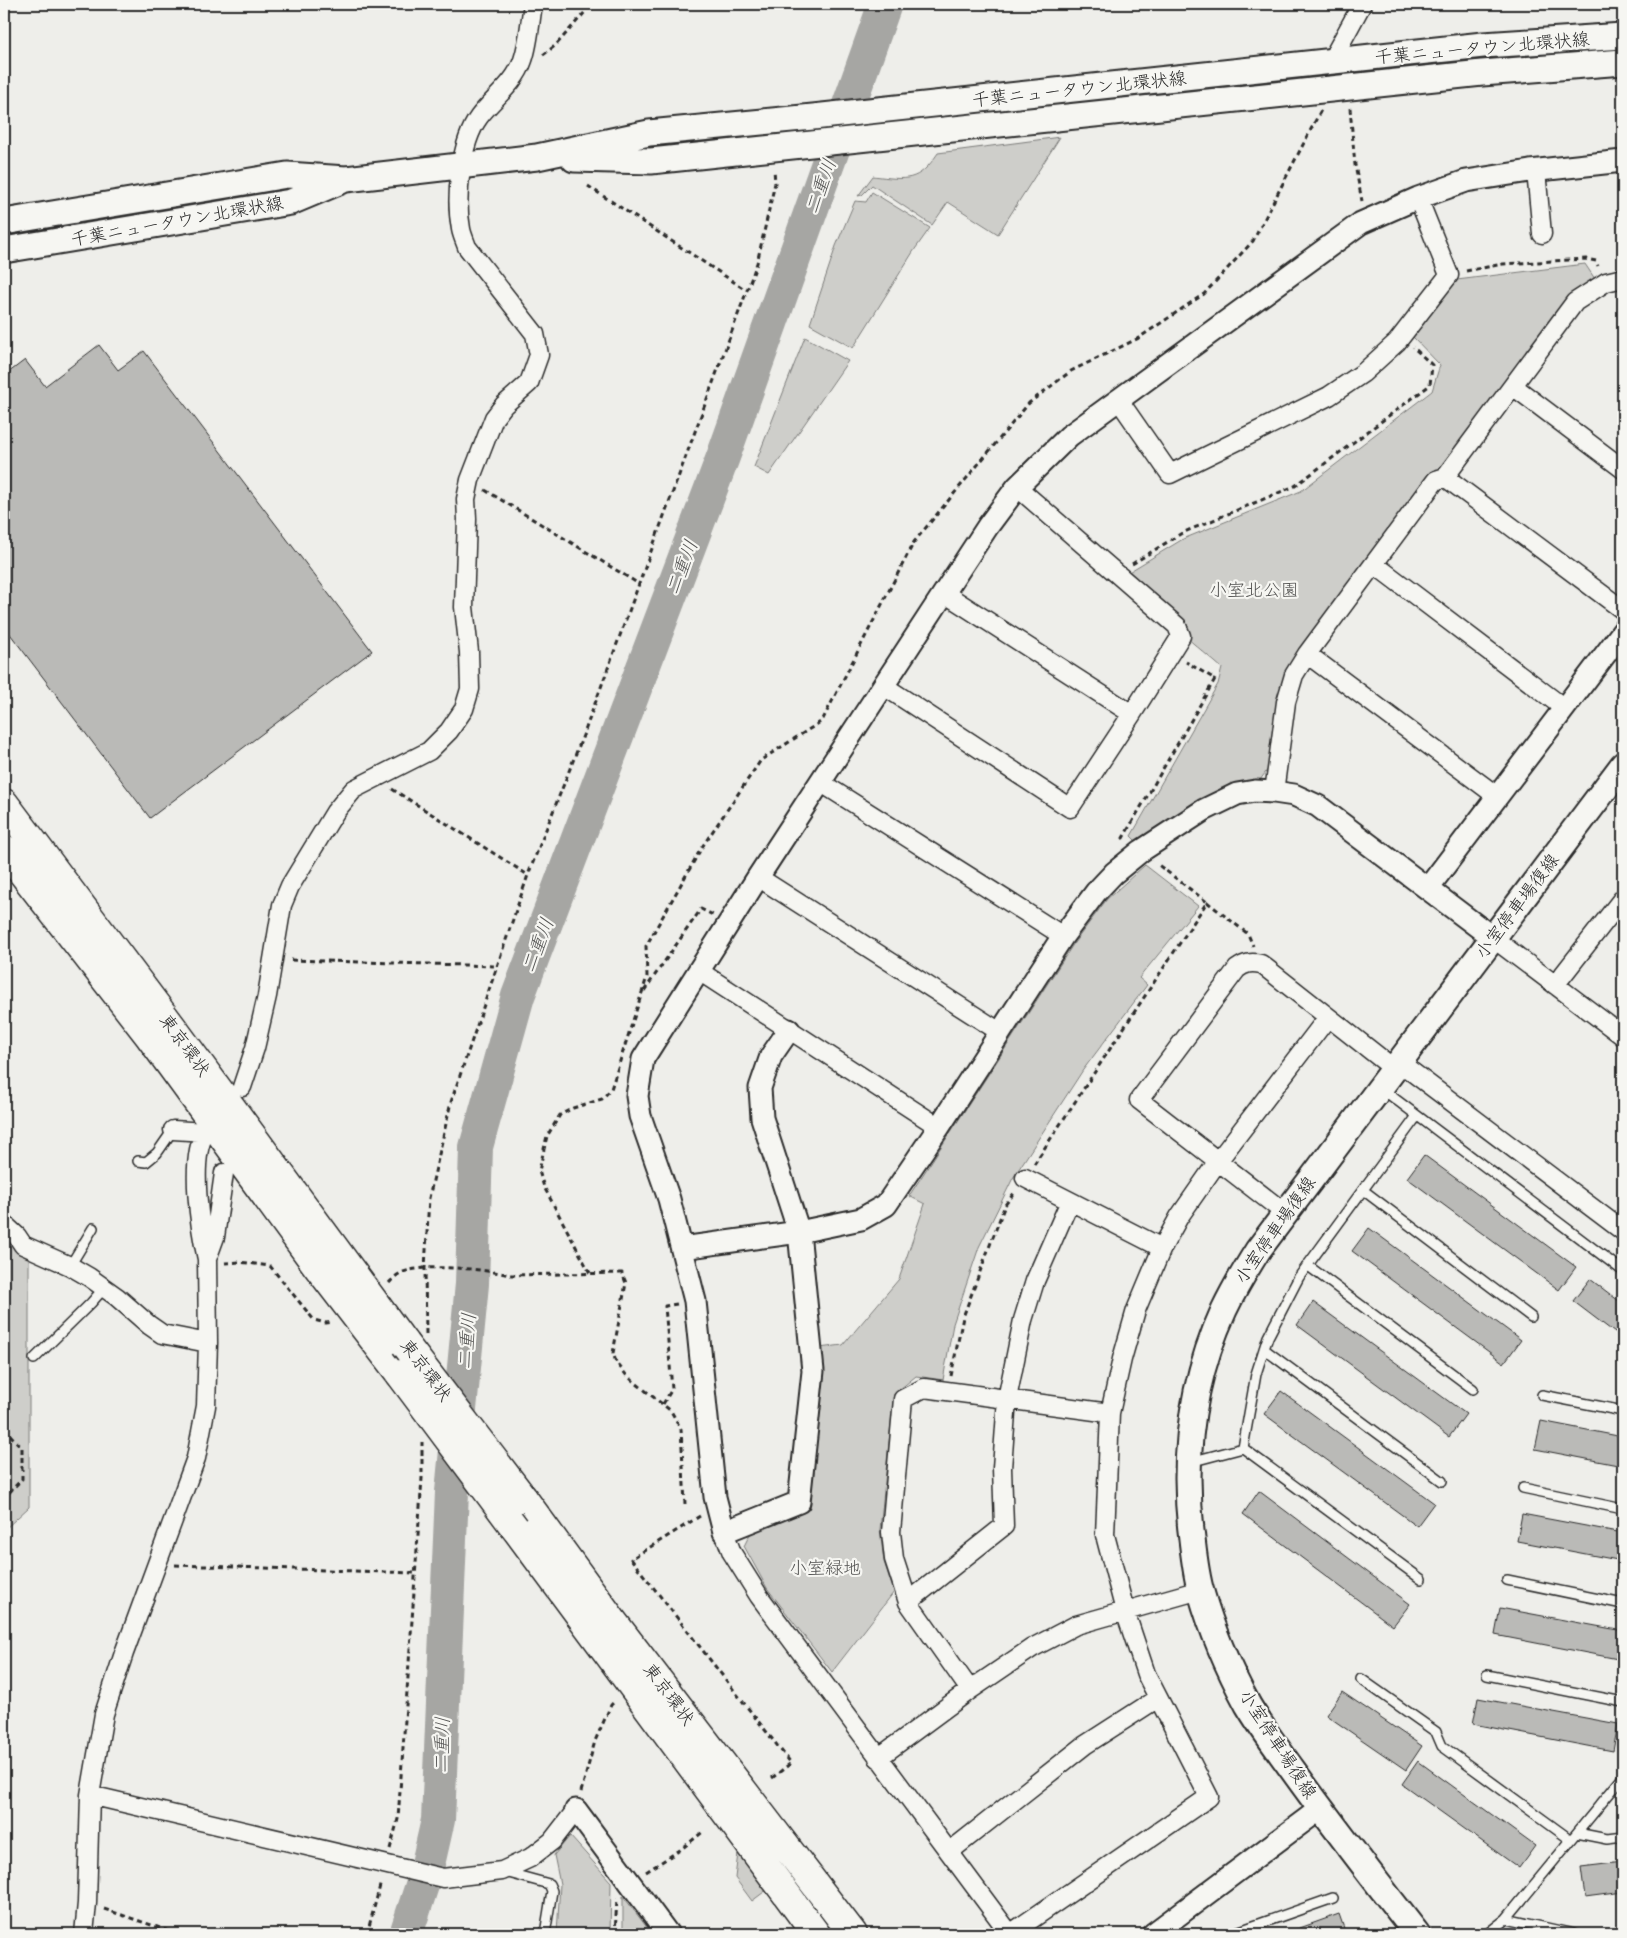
<svg xmlns="http://www.w3.org/2000/svg" width="1627" height="1938" viewBox="0 0 1627 1938" font-family="'Shantell Sans','Klee One',sans-serif">
	<rect width="100%" height="100%" fill="#eeeeea"/>
	<filter id="ink" filterUnits="userSpaceOnUse"><feTurbulence type="fractalNoise" baseFrequency=".02" numOctaves="2"/><feDisplacementMap in="SourceGraphic" scale="10" xChannelSelector="R" yChannelSelector="G"/><feConvolveMatrix kernelMatrix="1 2 1 2 8 2 1 2 1" color-interpolation-filters="sRGB"/></filter>
	<g filter="url(#ink)">
		<path fill="#cececa" stroke="#7c7c7a" d="M 1060,137 L 998,234 L 948,202 L 932,225 L 872,185 L 862,195 L 858,196 L 873,176 C 907,180 918,183 938,153 Z
			M 872,192 L 930,228 L 913,252 L 853,348 L 810,324 L 836,246 L 855,201 L 866,202 Z
			M 1585,264 L 1595,279 L 1300,652 L 1268,769 L 1260,780 L 1230,784 L 1136,841 L 1131,836 L 1218,684 L 1222,668 L 1187,638 L 1183,618 L 1127,573 L 1183,539 L 1301,491 L 1432,391 L 1440,365 L 1413,337 L 1457,280 Z
			M 805,337 L 848,361 L 769,475 L 754,467 Z
			M 1145,865 L 1198,906 L 1139,978 L 1147,985 L 1083,1070 L 1013,1178 L 979,1247 L 953,1324 L 943,1380 L 916,1376 L 894,1394 L 880,1529 L 884,1562 L 894,1592 L 832,1672 L 767,1588 L 744,1546 L 750,1534 L 809,1509 C 816,1456 821,1401 819,1348 L 843,1345 L 899,1279 L 925,1204 L 909,1196 L 1074,943 L 1107,899 Z
			M 4,1222 L 29,1240 L 29,1507 L 4,1530 Z
			M 570,1836 L 611,1882 L 610,1934 L 557,1934 L 560,1884 L 554,1855 Z
			M 739,1845 L 772,1886 L 752,1901 L 735,1878 Z
			M 623,1896 L 652,1934 L 623,1934 Z"/>
		<g fill="none" stroke-linecap="round" stroke-linejoin="round">
			<path stroke="#a6a6a3" stroke-width="34" d="M 406,1934 L 426,1873 L 438,1820 L 452,1492 L 472,1284 L 476,1147 L 518,996 L 723,457 L 885,4"/>
		</g>
		<path fill="#babab7" stroke="#2b2b2b" d="M 99,345 L 118,370 L 144,351 L 372,651 L 150,818 L 4,626 L 4,376 L 25,360 L 45,386 Z
			M 1424,1155 L 1576,1267 L 1559,1290 L 1407,1178 Z
			M 1369,1228 L 1521,1340 L 1504,1363 L 1352,1251 Z
			M 1590,1279 L 1623,1304 L 1623,1339 L 1573,1301 Z
			M 1313,1302 L 1466,1414 L 1449,1437 L 1297,1325 Z
			M 1281,1391 L 1434,1503 L 1417,1526 L 1264,1414 Z
			M 1541,1421 L 1623,1437 L 1623,1466 L 1535,1449 Z
			M 1259,1491 L 1410,1604 L 1393,1626 L 1243,1514 Z
			M 1522,1514 L 1623,1533 L 1623,1561 L 1517,1541 Z
			M 1500,1608 L 1623,1631 L 1623,1660 L 1495,1635 Z
			M 1342,1692 L 1422,1746 L 1406,1770 L 1326,1715 Z
			M 1478,1698 L 1618,1724 L 1613,1751 L 1473,1724 Z
			M 1418,1761 L 1535,1846 L 1519,1868 L 1402,1784 Z
			M 1623,1862 L 1623,1892 L 1585,1897 L 1581,1867 Z
			M 1339,1914 L 1346,1934 L 1283,1934 Z"/>
		<g fill="none" stroke-linecap="round" stroke-linejoin="round">
			<defs>
				<path id="service" d="M 1382,1089 L 1623,1271
					M 138,1161 L 146,1162 L 157,1153 L 173,1130
					M 1363,1190 L 1531,1317
					M 1307,1265 L 1473,1389
					M 70,1266 L 93,1228
					M 1264,1349 L 1442,1481
					M 34,1359 L 91,1303 L 105,1287
					M 1542,1395 L 1623,1411
					M 1243,1448 L 1421,1579
					M 1190,1462 L 1243,1448 L 1256,1374 L 1264,1349 L 1268,1337 L 1299,1277 L 1417,1116
					M 1523,1488 L 1623,1509
					M 1507,1580 L 1623,1604
					M 1487,1675 L 1623,1702
					M 1361,1679 L 1436,1732 L 1442,1746 L 1571,1840
					M 1577,1833 L 1607,1839 L 1623,1837
					M 505,1872 L 549,1884 L 552,1891 L 545,1934
					M 1506,1919 L 1574,1934
					M 1231,1934 L 1333,1898
					M 1487,1934 L 1506,1919 L 1623,1777"/>
				<path id="minor" d="M 1330,63 L 1362,4
					M 1536,171 L 1542,234
					M 1513,386 L 1623,469
					M 1118,399 L 1170,474 L 1329,396 L 1363,373 L 1397,342 L 1449,275 L 1418,198
					M 1445,477 L 1623,610
					M 1374,564 L 1564,708
					M 944,593 L 1132,714
					M 1307,654 L 1498,797
					M 884,686 L 1070,808 L 1132,714 L 1181,636 L 1177,626 L 1017,487
					M 820,782 L 1063,936
					M 1274,792 L 1286,702 L 1294,675 L 1307,654 L 1436,480 L 1445,477 L 1575,302 L 1606,282 L 1623,278
					M 758,877 L 1000,1032
					M 1493,938 L 1623,1036
					M 699,971 L 939,1127
					M 1555,985 L 1623,898
					M 1399,1062 L 1623,1231
					M 242,1087 L 255,1048 L 267,996 L 282,905 L 290,886 L 335,812 L 354,789 L 429,751 L 449,731 L 464,709 L 470,689 L 469,652 L 464,607 L 467,519 L 466,499 L 470,480 L 494,418 L 504,405 L 529,383 L 539,355 L 535,334 L 467,247 C 465,241 462,235 461,229 C 455,198 460,143 479,117 C 493,98 515,84 523,60 C 529,43 530,22 533,4
					M 173,1130 L 206,1132
					M 1025,1178 L 1162,1248
					M 1285,1213 L 1139,1100 L 1237,969 C 1245,963 1251,962 1261,964 L 1393,1068
					M 4,1224 L 17,1236 L 23,1245 L 70,1266 L 89,1277 L 117,1297 L 149,1325 L 162,1334 L 208,1343
					M 207,1259 C 200,1229 189,1159 205,1133 C 207,1130 212,1128 215,1126
					M 724,1532 L 732,1553 L 759,1596 L 1010,1934 L 1209,1797 L 1146,1674 L 1125,1611 L 1105,1535 L 1110,1413 L 1122,1359 L 1136,1310 L 1162,1248 L 1179,1217 L 1218,1161 L 1328,1017
					M 908,1602 L 1004,1526 L 1002,1468 L 1007,1399 L 1023,1320 L 1035,1281 L 1070,1201
					M 970,1690 L 908,1602 L 894,1559 L 891,1532 L 903,1399 L 924,1388 L 1110,1413
					M 878,1758 L 970,1690 L 1032,1648 L 1076,1625 L 1200,1590
					M 90,1795 L 443,1878 L 502,1871 L 530,1858 L 552,1841 L 576,1810
					M 949,1852 L 1085,1745 L 1158,1698
					M 84,1934 L 87,1903 L 90,1795 L 104,1714 L 124,1653 L 196,1458 L 206,1406 L 208,1343 L 207,1259 L 215,1237 L 224,1173"/>
				<path id="tertiary" d="M 1428,888 L 1623,631
					M 789,1030 L 771,1056 L 760,1088 L 762,1118 L 799,1232 L 813,1371 L 799,1502 L 724,1532 L 715,1497 L 695,1301 L 669,1199 L 640,1116 L 637,1096 L 643,1059 L 758,877 L 944,593 L 988,526 L 1017,487 L 1069,436 L 1361,223 L 1418,198 L 1466,181 L 1530,171 L 1623,161
					M 682,1248 L 799,1232 L 861,1219 L 886,1205 L 939,1127 L 1063,936 L 1096,892 L 1114,873 L 1141,851 L 1204,810 L 1237,794 L 1255,791 L 1274,792 L 1294,795 L 1318,806 L 1493,938
					M 576,1810 L 668,1934
					M 1153,1934 L 1320,1809"/>
				<path id="secondary" d="M 574,159 L 651,161 L 1482,73 L 1623,62
					M 4,222 L 287,175 L 346,179 L 537,157 L 649,133 L 813,117 L 1483,45 L 1623,36
					M 4,250 L 291,202 L 341,181
					M 1417,1934 C 1375,1880 1332,1825 1292,1769 C 1277,1748 1261,1727 1248,1705 C 1229,1670 1212,1631 1201,1592 C 1196,1575 1194,1556 1192,1539 C 1182,1461 1191,1382 1224,1310 C 1234,1289 1246,1269 1258,1250 L 1623,765"/>
				<path id="trunk" d="M 4,803 L 173,1028 L 405,1344
					M 4,849 L 150,1037 L 317,1266 L 400,1374
					M 523,1498 L 612,1620 L 853,1934
					M 515,1528 L 816,1934"/>
			</defs>
			<use href="#service" stroke="#2b2b2b" stroke-width="12"/>
			<use href="#minor" stroke="#2b2b2b" stroke-width="21"/>
			<use href="#tertiary" stroke="#2b2b2b" stroke-width="25"/>
			<use href="#secondary" stroke="#2b2b2b" stroke-width="29"/>
			<use href="#trunk" stroke="#2b2b2b" stroke-width="31"/>
			<path stroke="#2b2b2b" stroke-width="3" stroke-dasharray="5 4" stroke-linecap="butt" d="M 543,55 L 556,45 L 586,11 L 587,4
				M 1350,108 L 1355,165 L 1362,201
				M 588,186 L 746,290
				M 1466,271 L 1503,264 L 1586,259 L 1596,261 L 1598,266
				M 485,490 L 639,584
				M 1132,564 L 1182,533 L 1295,486 L 1430,385 L 1432,365 L 1413,347
				M 392,789 L 528,875
				M 1124,839 L 1123,838 L 1215,679 L 1186,662
				M 1207,902 L 1248,934 L 1253,946
				M 291,960 L 497,966
				M 644,991 L 701,909 L 713,915
				M 1034,1164 L 1207,902 L 1157,864
				M 225,1263 L 240,1262 L 270,1266 L 314,1320 L 326,1323 L 332,1322
				M 590,1273 L 544,1187 L 539,1171 L 547,1136 L 560,1115 L 573,1108 L 602,1099 L 611,1089 L 647,977 L 646,946 L 702,847 L 761,760 L 822,721 L 914,542 L 1029,403 L 1071,371 L 1137,339 L 1204,294 L 1253,241 L 1321,110
				M 389,1283 C 392,1280 396,1275 401,1273 C 421,1263 487,1269 509,1275 L 622,1273 L 626,1283 L 613,1353 L 616,1362 L 627,1376 L 671,1411 L 681,1429 L 685,1504
				M 426,1334 L 425,1268 L 429,1198 L 451,1102 L 528,875 L 586,728 L 757,263 L 775,183 L 774,169
				M 951,1376 L 963,1317 L 1005,1205 L 1015,1192
				M 663,1404 L 672,1389 L 665,1306 L 677,1304
				M 4,1428 L 22,1448 L 22,1479 L 4,1498
				M 700,1516 L 631,1559 L 791,1763 L 772,1778
				M 175,1565 L 415,1573
				M 581,1792 L 595,1741 L 611,1705 L 615,1701
				M 390,1849 L 398,1819 L 422,1478 L 422,1442
				M 646,1872 L 680,1850 L 704,1831
				M 104,1909 L 178,1934
				M 367,1934 L 381,1882
				M 615,1934 L 617,1898"/>
			<use href="#service" stroke="#f6f6f2" stroke-width="9"/>
			<use href="#minor" stroke="#f6f6f2" stroke-width="18"/>
			<use href="#tertiary" stroke="#f6f6f2" stroke-width="21"/>
			<use href="#secondary" stroke="#f6f6f2" stroke-width="25"/>
			<use href="#trunk" stroke="#f6f6f2" stroke-width="28"/>
			<defs>
				<path id="trunk-bridge" d="M 405,1344 L 523,1498
					M 400,1374 L 515,1528"/>
			</defs>
			<use href="#trunk-bridge" stroke="#2b2b2b" stroke-width="31" stroke-linecap="butt"/>
			<use href="#trunk-bridge" stroke="#f6f6f2" stroke-width="28"/>
		</g>
	</g>
	<g text-anchor="middle" stroke-width="4.5" stroke-linejoin="round" paint-order="stroke">
		<g font-size="18" fill="#2b2b2b" stroke="#f6f6f2">
			<text transform="translate(1482 48) rotate(-5)" y="6">千葉ニュータウン北環状線</text>
			<text transform="translate(1079 89) rotate(-6)" y="6">千葉ニュータウン北環状線</text>
			<text transform="translate(177 221) rotate(-10)" y="6">千葉ニュータウン北環状線</text>
			<text transform="translate(1517 906) rotate(-53)" y="6">小室停車場復線</text>
			<text transform="translate(185 1045) rotate(54)" y="6">東京環状</text>
			<text transform="translate(1275 1230) rotate(-55)" y="6">小室停車場復線</text>
			<text transform="translate(426 1370) rotate(53)" y="6">東京環状</text>
			<text transform="translate(669 1694) rotate(53)" y="6">東京環状</text>
			<text transform="translate(1278 1744) rotate(57)" y="6">小室停車場復線</text>
		</g>
		<g font-size="18" fill="#545453" stroke="#f6f6f2">
			<text x="1254" y="596">小室北公園</text>
			<text x="825" y="1574">小室緑地</text>
		</g>
		<g font-size="19" font-style="italic" fill="#565655" stroke="#f6f6f2">
			<text transform="translate(820 186) rotate(-70)" y="7">二重川</text>
			<text transform="translate(681 567) rotate(-69)" y="7">二重川</text>
			<text transform="translate(537 945) rotate(-69)" y="7">二重川</text>
			<text transform="translate(466 1341) rotate(-85)" y="7">二重川</text>
			<text transform="translate(441 1745) rotate(-88)" y="7">二重川</text>
		</g>
	</g>
	<rect width="1627" height="1938" fill="none" stroke="#f6f6f2" stroke-width="20"/>
	<rect x="10" y="10" width="1607" height="1918" fill="none" stroke="#2b2b2b" stroke-width="2" filter="url(#ink)"/>
</svg>
